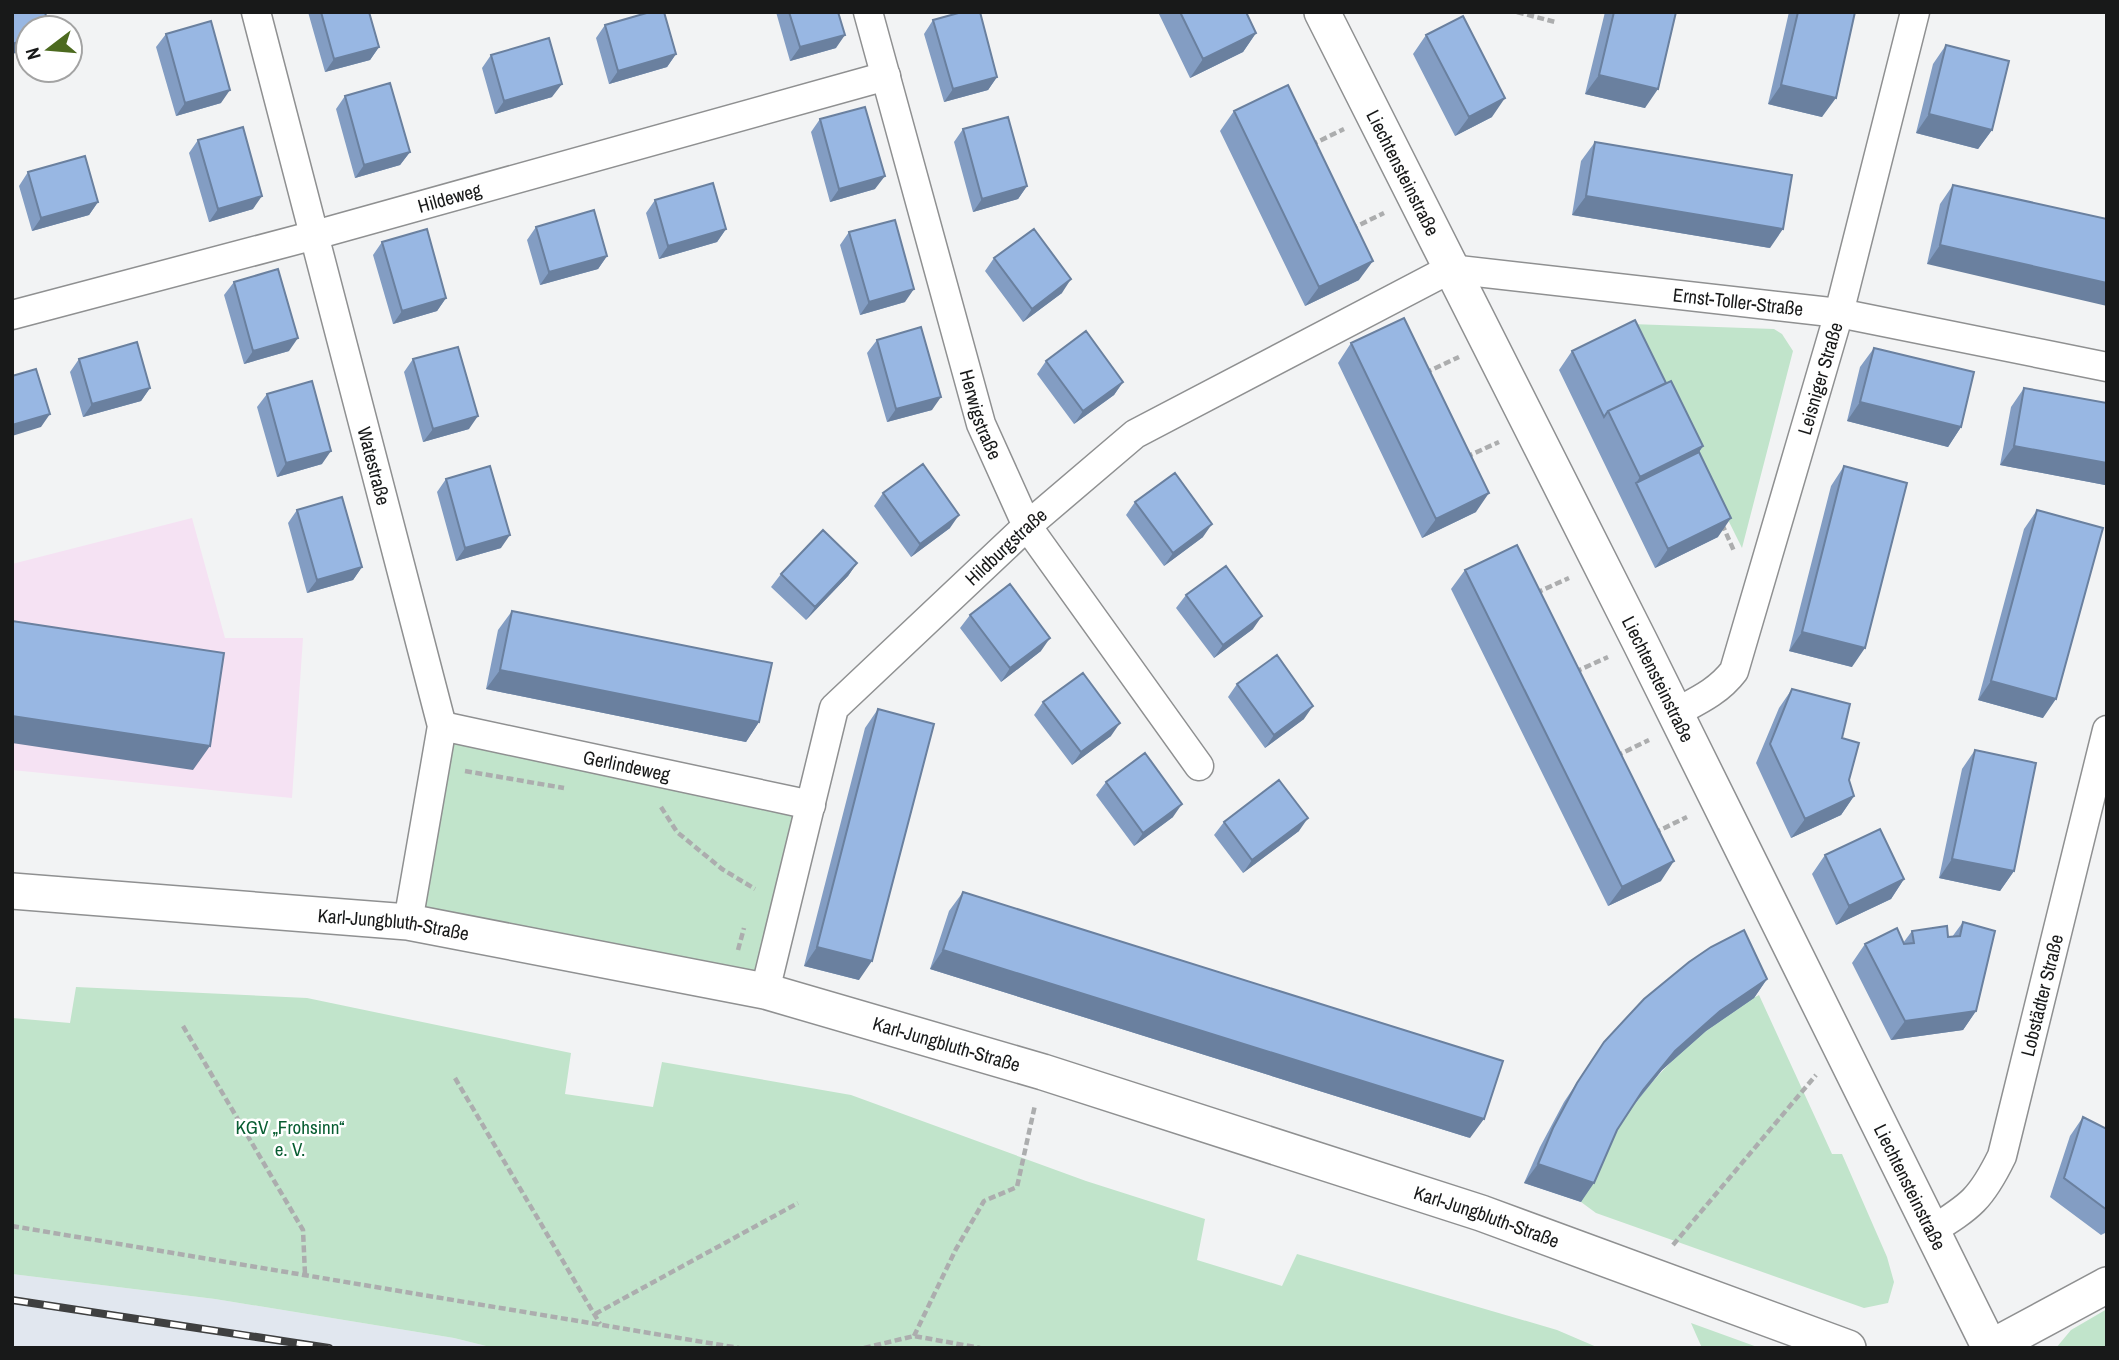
<svg xmlns="http://www.w3.org/2000/svg" width="2119" height="1360" viewBox="0 0 2119 1360" font-family="'Archivo Narrow',sans-serif">
	<rect width="100%" height="100%" fill="#f2f3f4"/>
	<path fill="#e1e7ef" d="M 12,1274 L 215,1299 L 454,1338 L 494,1348 L 12,1348 Z"/>
	<path fill="#f5e2f3" d="M 192,518 L 225,638 L 303,638 L 292,798 L 12,770 L 12,564 Z"/>
	<path fill="#c1e4cb" d="M 1631,324 L 1774,329 L 1782,334 L 1793,351 L 1742,548 Z
		M 442,726 L 811,805 L 765,991 L 408,922 Z
		M 76,987 L 307,998 L 571,1053 L 565,1094 L 653,1107 L 662,1062 L 851,1095 L 1086,1181 L 1205,1219 L 1197,1260 L 1282,1286 L 1297,1254 L 1557,1330 L 1599,1348 L 494,1348 L 454,1338 L 215,1299 L 12,1274 L 12,1018 L 70,1023 Z
		M 1759,995 L 1832,1154 L 1842,1154 L 1887,1257 L 1894,1282 L 1888,1303 L 1864,1308 L 1596,1213 L 1581,1202 C 1589,1185 1595,1165 1604,1148 C 1635,1093 1702,1023 1759,995 Z
		M 2107,1309 L 2107,1348 L 2056,1348 L 2071,1330 Z
		M 1691,1323 L 1760,1348 L 1702,1348 Z"/>
	<g fill="none" stroke-linecap="round" stroke-linejoin="round">
		<defs>
			<g id="minor">
				<path id="s1" d="M 256,12 L 442,726 L 408,922"/>
				<path id="s2" d="M 868,12 L 981,424 L 1027,526 L 1199,766"/>
				<path id="s3" d="M 12,315 L 315,235 L 886,76"/>
				<path id="s4" d="M 1675,713 C 1697,701 1718,692 1734,671 L 1839,313 L 1915,12"/>
				<path id="s5" d="M 442,726 L 811,805"/>
				<path id="s6" d="M 765,991 L 834,708 L 1027,526 L 1135,434 L 1450,269 L 1839,313 L 2107,367"/>
				<path id="s7" d="M 1931,1231 C 1971,1206 1981,1199 2002,1156 L 2107,730"/>
			</g>
			<g id="tertiary">
				<path id="s8" d="M 1322,12 L 1640,642 L 1990,1348"/>
				<path id="s9" d="M 12,891 L 408,922 L 765,991 L 1043,1072 L 1481,1213 L 1848,1348"/>
				<path d="M 1990,1348 L 2107,1285"/>
			</g>
		</defs>
		<use href="#minor" stroke="#8f9091" stroke-width="31"/>
		<use href="#tertiary" stroke="#8f9091" stroke-width="38"/>
		<path stroke="#acadae" stroke-width="4.5" stroke-dasharray="7 3.5" stroke-linecap="butt" d="M 1517,12 L 1555,22
			M 1311,145 L 1344,129
			M 1351,229 L 1384,213
			M 1425,373 L 1459,357
			M 1466,457 L 1499,442
			M 1722,524 L 1734,551
			M 1536,593 L 1569,578
			M 1575,672 L 1608,657
			M 1616,756 L 1649,740
			M 465,771 L 564,788
			M 661,807 L 677,832 L 722,869 L 755,889
			M 1654,833 L 1687,817
			M 738,950 L 744,928
			M 183,1026 L 303,1230 L 305,1274
			M 455,1078 L 600,1324
			M 12,1226 L 739,1348
			M 1673,1245 L 1816,1075
			M 595,1314 L 798,1203
			M 914,1336 L 956,1249 L 984,1201 L 1017,1187 L 1035,1105
			M 864,1348 L 914,1336 L 980,1348"/>
		<use href="#minor" stroke="#fff" stroke-width="28"/>
		<use href="#tertiary" stroke="#fff" stroke-width="35"/>
		<defs>
			<path id="rail" d="M 12,1300 L 329,1348"/>
		</defs>
		<use href="#rail" stroke="#3f4040" stroke-width="8"/>
		<use href="#rail" stroke="#fff" stroke-width="5" stroke-dasharray="16" stroke-linecap="butt"/>
	</g>
	<path fill="#839dc3" d="M 308,12 L 369,12 L 379,47 L 370,60 L 325,72 Z
		M 776,12 L 838,12 L 836,48 L 790,61 Z
		M 1158,12 L 1246,12 L 1256,33 L 1243,52 L 1190,78 Z
		M 1605,12 L 1676,12 L 1645,108 L 1585,94 Z
		M 1789,12 L 1855,12 L 1822,117 L 1768,104 Z
		M 933,20 L 997,77 L 988,90 L 944,102 L 924,34 Z
		M 605,25 L 676,54 L 667,67 L 609,84 L 596,38 Z
		M 166,34 L 221,103 L 176,116 L 156,47 Z
		M 1426,35 L 1492,117 L 1455,136 L 1413,54 Z
		M 1946,45 L 1992,130 L 1978,149 L 1916,133 L 1933,64 Z
		M 491,55 L 552,97 L 495,114 L 482,68 Z
		M 345,96 L 410,152 L 400,165 L 355,178 L 336,109 Z
		M 1234,111 L 1359,280 L 1305,306 L 1220,131 Z
		M 820,119 L 875,189 L 830,202 L 811,132 Z
		M 963,129 L 1027,186 L 1018,199 L 973,212 L 954,142 Z
		M 198,140 L 253,209 L 209,222 L 189,153 Z
		M 1595,142 L 1770,248 L 1572,215 L 1581,161 Z
		M 28,172 L 98,202 L 89,215 L 32,231 L 19,186 Z
		M 1953,185 L 2107,219 L 1927,264 L 1940,204 Z
		M 655,200 L 726,229 L 717,242 L 659,259 L 646,213 Z
		M 536,227 L 607,256 L 598,269 L 540,285 L 527,240 Z
		M 849,232 L 905,302 L 860,315 L 840,245 Z
		M 382,242 L 446,298 L 437,311 L 393,324 L 373,255 Z
		M 994,258 L 1062,293 L 1023,322 L 985,271 Z
		M 234,282 L 289,351 L 244,364 L 224,295 Z
		M 877,340 L 932,410 L 887,422 L 867,353 Z
		M 1351,343 L 1476,512 L 1422,538 L 1338,363 Z
		M 1874,348 L 1961,427 L 1948,447 L 1847,421 L 1860,367 Z
		M 1572,351 L 1666,383 L 1703,446 L 1699,452 L 1718,537 L 1655,568 L 1559,370 Z
		M 79,359 L 150,388 L 141,401 L 83,417 L 70,372 Z
		M 413,359 L 469,429 L 423,442 L 404,372 Z
		M 1046,361 L 1123,382 L 1114,395 L 1074,424 L 1037,374 Z
		M 2024,388 L 2107,403 L 2107,482 L 2105,485 L 2000,465 L 2011,407 Z
		M 267,394 L 322,464 L 277,477 L 257,407 Z
		M 1844,466 L 1852,667 L 1789,651 L 1831,486 Z
		M 446,479 L 501,548 L 456,561 L 437,492 Z
		M 883,493 L 950,528 L 911,557 L 874,506 Z
		M 1135,502 L 1203,537 L 1164,566 L 1126,515 Z
		M 297,510 L 362,567 L 353,580 L 307,593 L 288,523 Z
		M 2037,510 L 2043,718 L 1978,700 L 2024,529 Z
		M 857,563 L 848,576 L 806,620 L 771,587 L 781,574 Z
		M 1465,570 L 1661,881 L 1608,906 L 1451,589 Z
		M 1186,595 L 1253,629 L 1214,658 L 1176,608 Z
		M 512,611 L 759,722 L 746,742 L 486,689 L 498,630 Z
		M 970,615 L 1041,651 L 1001,682 L 960,628 Z
		M 1237,684 L 1304,719 L 1265,748 L 1228,697 Z
		M 1792,689 L 1842,738 L 1849,780 L 1854,796 L 1841,815 L 1791,838 L 1756,763 L 1779,708 Z
		M 1043,702 L 1111,736 L 1072,765 L 1034,715 Z
		M 878,709 L 859,980 L 804,966 L 865,728 Z
		M 1975,750 L 2014,871 L 2000,891 L 1939,878 L 1962,769 Z
		M 1106,782 L 1173,817 L 1134,846 L 1096,795 Z
		M 1224,822 L 1299,831 L 1243,873 L 1214,835 Z
		M 1825,855 L 1904,879 L 1891,899 L 1836,925 L 1812,874 Z
		M 963,892 L 1470,1138 L 930,969 L 949,911 Z
		M 1963,922 L 1976,1011 L 1963,1030 L 1891,1040 L 1852,963 L 1865,944 L 1903,943 L 1912,931 L 1952,937 Z
		M 1767,979 L 1754,998 L 1706,1031 L 1662,1070 L 1634,1105 L 1617,1130 L 1581,1202 L 1524,1183 L 1540,1147 L 1564,1102 L 1604,1042 Z
		M 2083,1117 L 2107,1129 L 2107,1232 L 2101,1235 L 2050,1197 L 2070,1136 Z"/>
	<path fill="#6a809f" d="M 1256,33 L 1243,52 L 1190,78 L 1203,59 Z
		M 845,35 L 836,48 L 790,61 L 800,47 Z
		M 28,39 L 28,50 L 12,54 L 12,44 Z
		M 379,47 L 370,60 L 325,72 L 334,59 Z
		M 676,54 L 667,67 L 609,84 L 618,71 Z
		M 1599,75 L 1658,89 L 1645,108 L 1585,94 Z
		M 997,77 L 988,90 L 944,102 L 953,89 Z
		M 562,84 L 552,97 L 495,114 L 504,101 Z
		M 1781,85 L 1836,98 L 1822,117 L 1768,104 Z
		M 230,90 L 221,103 L 176,116 L 185,103 Z
		M 1505,98 L 1492,117 L 1455,136 L 1469,117 Z
		M 1929,114 L 1992,130 L 1978,149 L 1916,133 Z
		M 410,152 L 400,165 L 355,178 L 364,165 Z
		M 885,176 L 875,189 L 830,202 L 839,189 Z
		M 1027,186 L 1018,199 L 973,212 L 982,199 Z
		M 262,196 L 253,209 L 209,222 L 218,209 Z
		M 1586,196 L 1783,229 L 1770,248 L 1572,215 Z
		M 98,202 L 89,215 L 32,231 L 41,218 Z
		M 726,229 L 717,242 L 659,259 L 668,246 Z
		M 1940,245 L 2107,283 L 2107,306 L 1927,264 Z
		M 607,256 L 598,269 L 540,285 L 549,272 Z
		M 1373,261 L 1359,280 L 1305,306 L 1319,287 Z
		M 1071,279 L 1062,293 L 1023,322 L 1032,309 Z
		M 914,289 L 905,302 L 860,315 L 869,302 Z
		M 446,298 L 437,311 L 393,324 L 402,311 Z
		M 298,338 L 289,351 L 244,364 L 253,351 Z
		M 1123,382 L 1114,395 L 1074,424 L 1083,411 Z
		M 150,388 L 141,401 L 83,417 L 92,404 Z
		M 941,397 L 932,410 L 887,422 L 896,409 Z
		M 1860,402 L 1961,427 L 1948,447 L 1847,421 Z
		M 50,414 L 41,427 L 12,436 L 12,425 Z
		M 478,416 L 469,429 L 423,442 L 433,429 Z
		M 1703,446 L 1686,471 L 1636,483 L 1640,477 Z
		M 2014,446 L 2107,463 L 2107,482 L 2105,485 L 2000,465 Z
		M 331,451 L 322,464 L 277,477 L 286,463 Z
		M 1489,493 L 1476,512 L 1422,538 L 1436,519 Z
		M 959,515 L 950,528 L 911,557 L 920,544 Z
		M 1731,518 L 1718,537 L 1655,568 L 1668,549 Z
		M 1212,524 L 1203,537 L 1164,566 L 1173,553 Z
		M 510,535 L 501,548 L 456,561 L 465,548 Z
		M 857,563 L 848,576 L 806,620 L 815,607 Z
		M 362,567 L 353,580 L 307,593 L 317,580 Z
		M 1262,616 L 1253,629 L 1214,658 L 1223,645 Z
		M 1802,632 L 1865,648 L 1852,667 L 1789,651 Z
		M 1050,638 L 1041,651 L 1001,682 L 1010,668 Z
		M 500,670 L 759,722 L 746,742 L 486,689 Z
		M 1991,681 L 2056,699 L 2043,718 L 1978,700 Z
		M 1313,706 L 1304,719 L 1265,748 L 1274,735 Z
		M 12,716 L 210,746 L 193,770 L 12,743 Z
		M 1120,723 L 1111,736 L 1072,765 L 1081,752 Z
		M 1854,796 L 1841,815 L 1791,838 L 1805,819 Z
		M 1182,804 L 1173,817 L 1134,846 L 1143,833 Z
		M 1308,818 L 1299,831 L 1243,873 L 1252,860 Z
		M 1952,859 L 2014,871 L 2000,891 L 1939,878 Z
		M 1674,861 L 1661,881 L 1608,906 L 1622,887 Z
		M 1904,879 L 1891,899 L 1836,925 L 1849,906 Z
		M 817,947 L 872,961 L 859,980 L 804,966 Z
		M 943,950 L 1484,1119 L 1470,1138 L 930,969 Z
		M 1767,979 L 1754,998 L 1706,1031 L 1662,1070 L 1630,1109 L 1643,1090 L 1675,1051 L 1720,1011 Z
		M 1976,1011 L 1963,1030 L 1891,1040 L 1905,1021 Z
		M 1538,1164 L 1594,1183 L 1581,1202 L 1524,1183 Z"/>
	<path fill="#98b7e3" stroke="#6a809f" stroke-width="2" d="M 12,12 L 45,12 L 49,28 L 28,28 L 28,39 L 12,44 Z
		M 321,12 L 369,12 L 379,47 L 334,59 Z
		M 650,12 L 664,12 L 676,54 L 618,71 L 605,25 Z
		M 789,12 L 838,12 L 845,35 L 800,47 Z
		M 962,12 L 980,12 L 997,77 L 953,89 L 933,20 Z
		M 1180,12 L 1246,12 L 1256,33 L 1203,59 Z
		M 1614,12 L 1676,12 L 1658,89 L 1599,75 Z
		M 1798,12 L 1855,12 L 1836,98 L 1781,85 Z
		M 1463,16 L 1505,98 L 1469,117 L 1426,35 Z
		M 211,21 L 230,90 L 185,103 L 166,34 Z
		M 549,38 L 562,84 L 504,101 L 491,55 Z
		M 1946,45 L 2009,61 L 1992,130 L 1929,114 Z
		M 390,83 L 410,152 L 364,165 L 345,96 Z
		M 1288,85 L 1373,261 L 1319,287 L 1234,111 Z
		M 865,107 L 885,176 L 839,189 L 820,119 Z
		M 1008,117 L 1027,186 L 982,199 L 963,129 Z
		M 243,127 L 262,196 L 218,209 L 198,140 Z
		M 1595,142 L 1792,175 L 1783,229 L 1586,196 Z
		M 85,156 L 98,202 L 41,218 L 28,172 Z
		M 713,183 L 726,229 L 668,246 L 655,200 Z
		M 1953,185 L 2107,219 L 2107,283 L 1940,245 Z
		M 594,210 L 607,256 L 549,272 L 536,227 Z
		M 895,220 L 914,289 L 869,302 L 849,232 Z
		M 427,229 L 446,298 L 402,311 L 382,242 Z
		M 1034,229 L 1071,279 L 1032,309 L 994,258 Z
		M 278,269 L 298,338 L 253,351 L 234,282 Z
		M 1404,318 L 1489,493 L 1436,519 L 1351,343 Z
		M 1635,320 L 1666,383 L 1608,411 L 1604,417 L 1572,351 Z
		M 921,327 L 941,397 L 896,409 L 877,340 Z
		M 1086,331 L 1123,382 L 1083,411 L 1046,361 Z
		M 137,342 L 150,388 L 92,404 L 79,359 Z
		M 458,347 L 478,416 L 433,429 L 413,359 Z
		M 1874,348 L 1974,372 L 1961,427 L 1860,402 Z
		M 36,369 L 50,414 L 12,425 L 12,376 Z
		M 312,381 L 331,451 L 286,463 L 267,394 Z
		M 1671,381 L 1703,446 L 1640,477 L 1608,411 Z
		M 2024,388 L 2107,403 L 2107,463 L 2014,446 Z
		M 1699,452 L 1731,518 L 1668,549 L 1636,483 Z
		M 923,464 L 959,515 L 920,544 L 883,493 Z
		M 490,466 L 510,535 L 465,548 L 446,479 Z
		M 1844,466 L 1907,483 L 1865,648 L 1802,632 Z
		M 1175,473 L 1212,524 L 1173,553 L 1135,502 Z
		M 342,497 L 362,567 L 317,580 L 297,510 Z
		M 2037,510 L 2103,528 L 2056,699 L 1991,681 Z
		M 823,530 L 857,563 L 815,607 L 781,574 Z
		M 1517,545 L 1674,861 L 1622,887 L 1465,570 Z
		M 1226,566 L 1262,616 L 1223,645 L 1186,595 Z
		M 1010,584 L 1050,638 L 1010,668 L 970,615 Z
		M 512,611 L 772,663 L 759,722 L 500,670 Z
		M 12,621 L 224,653 L 210,746 L 12,716 Z
		M 1277,655 L 1313,706 L 1274,735 L 1237,684 Z
		M 1083,673 L 1120,723 L 1081,752 L 1043,702 Z
		M 1792,689 L 1850,704 L 1842,738 L 1859,743 L 1849,780 L 1854,796 L 1805,819 L 1770,744 Z
		M 878,709 L 934,724 L 872,961 L 817,947 Z
		M 1975,750 L 2036,763 L 2014,871 L 1952,859 Z
		M 1145,753 L 1182,804 L 1143,833 L 1106,782 Z
		M 1279,780 L 1308,818 L 1252,860 L 1224,822 Z
		M 1880,829 L 1904,879 L 1849,906 L 1825,855 Z
		M 963,892 L 1503,1061 L 1484,1119 L 943,950 Z
		M 1963,922 L 1995,931 L 1976,1011 L 1905,1021 L 1865,944 L 1897,928 L 1904,944 L 1914,943 L 1912,931 L 1947,926 L 1948,937 L 1960,936 Z
		M 1744,930 L 1767,979 L 1720,1011 L 1675,1051 L 1643,1090 L 1617,1130 L 1594,1183 L 1538,1164 L 1553,1128 L 1577,1083 L 1604,1042 L 1644,999 L 1689,962 L 1711,947 Z
		M 2083,1117 L 2107,1129 L 2107,1210 L 2064,1178 Z"/>
	<g text-anchor="middle" stroke-width="5" stroke-linejoin="round" paint-order="stroke">
		<g font-size="19" fill="#181919" stroke="#fff">
			<text dy="7" stroke="none"><textPath href="#s8" startOffset="180">Liechtensteinstraße</textPath></text>
			<text dy="7" stroke="none"><textPath href="#s3" startOffset="453">Hildeweg</textPath></text>
			<text dy="7" stroke="none"><textPath href="#s6" startOffset="1344">Ernst-Toller-Straße</textPath></text>
			<text dy="7" stroke="none"><textPath href="#s4" startOffset="378">Leisniger Straße</textPath></text>
			<text dy="7" stroke="none"><textPath href="#s2" startOffset="418">Herwigstraße</textPath></text>
			<text dy="7" stroke="none"><textPath href="#s1" startOffset="469">Watestraße</textPath></text>
			<text dy="7" stroke="none"><textPath href="#s6" startOffset="527">Hildburgstraße</textPath></text>
			<text dy="7" stroke="none"><textPath href="#s8" startOffset="747">Liechtensteinstraße</textPath></text>
			<text dy="7" stroke="none"><textPath href="#s5" startOffset="189">Gerlindeweg</textPath></text>
			<text dy="7" stroke="none"><textPath href="#s9" startOffset="383">Karl-Jungbluth-Straße</textPath></text>
			<text dy="7" stroke="none"><textPath href="#s7" startOffset="271">Lobstädter Straße</textPath></text>
			<text dy="7" stroke="none"><textPath href="#s9" startOffset="950">Karl-Jungbluth-Straße</textPath></text>
			<text dy="7" stroke="none"><textPath href="#s8" startOffset="1314">Liechtensteinstraße</textPath></text>
			<text dy="7" stroke="none"><textPath href="#s9" startOffset="1517">Karl-Jungbluth-Straße</textPath></text>
		</g>
		<g font-size="19" fill="#085d32" stroke="#fff">
			<text x="290" y="1134">KGV „Frohsinn“<tspan x="290" dy="22">e. V.</tspan></text>
		</g>
	</g>
	<rect width="2119" height="1360" fill="none" stroke="#181919" stroke-width="28"/>
	<g transform="translate(49 49) rotate(254)"><circle r="33" fill="#ffffff" stroke="#a3a3a3" stroke-width="2"/>
	<path d="M0-5L12 26L0 18L-12 26Z" fill="#4c6a1f"/>
	<text y="-10" font-size="19" font-weight="bold" text-anchor="middle" fill="#181919">N</text>
	</g>
</svg>
